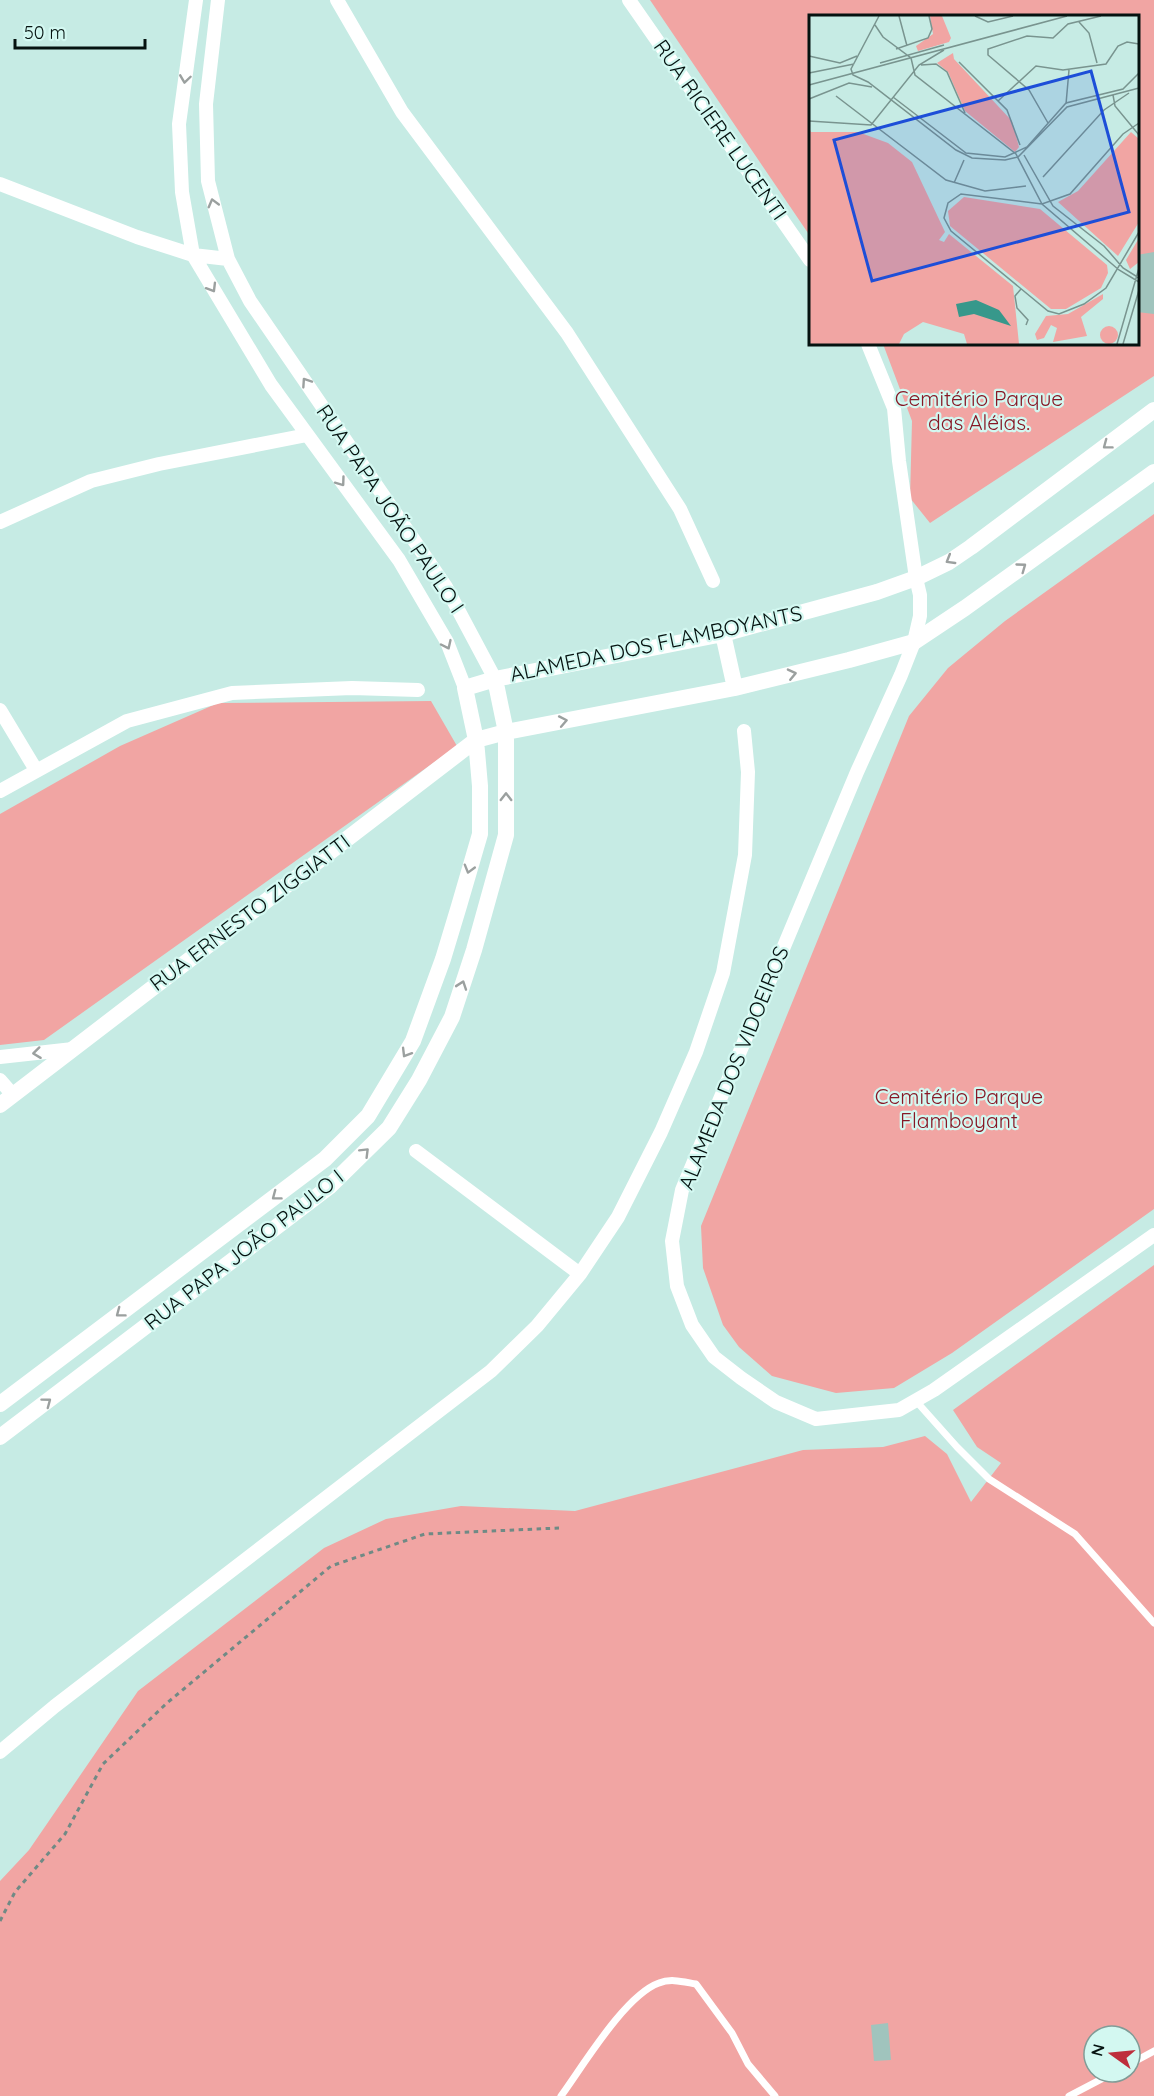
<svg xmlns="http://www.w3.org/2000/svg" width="1154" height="2096" viewBox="0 0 1154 2096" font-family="Quicksand,sans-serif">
	<rect width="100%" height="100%" fill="#c6ebe4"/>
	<path fill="#f1a5a3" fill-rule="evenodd" d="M 650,0 L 1154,0 L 1154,376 L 930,523 L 910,498 L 912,421 L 883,344 L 1138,344 L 1138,16 L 810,16 L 810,236 Z
		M 1154,514 L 1154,1209 L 952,1353 L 894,1388 L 836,1393 L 772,1376 L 739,1347 L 723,1325 L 703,1268 L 701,1226 L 909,716 L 948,668 L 1005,621 Z
		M 431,701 L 457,746 L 44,1040 L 0,1045 L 0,814 L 120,746 L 218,703 Z
		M 1154,1265 L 1154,2096 L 0,2096 L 0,1881 L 29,1850 L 138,1691 L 324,1548 L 386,1519 L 461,1506 L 575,1511 L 803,1450 L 883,1447 L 925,1436 L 947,1454 L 971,1502 L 1001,1463 L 977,1447 L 953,1410 ZM 1094,2036 L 1130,2036 L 1130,2072 L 1094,2072 Z"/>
	<path fill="#a0c4bd" d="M 1154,252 L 1154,314 L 1137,312 L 1137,255 Z
		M 888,2023 L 891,2060 L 874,2061 L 871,2025 Z"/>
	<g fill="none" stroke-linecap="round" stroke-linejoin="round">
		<path stroke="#708a85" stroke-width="3" stroke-dasharray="4.5 4.5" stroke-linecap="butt" d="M 0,1921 L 15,1892 L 65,1834 L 103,1764 L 167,1703 L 331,1566 L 425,1534 L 559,1528"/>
		<path stroke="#fff" stroke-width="7" d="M 916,1401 L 957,1447 L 989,1479 L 1075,1534 L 1154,1623
			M 1130,2064 L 1154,2051
			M 561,2096 C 583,2066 625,1995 659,1983 C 671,1978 684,1982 696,1984 L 732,2033 L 748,2064 L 775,2096
			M 1069,2096 L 1115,2072"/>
		<path stroke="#fff" stroke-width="14" d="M 196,0 L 179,124 L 182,192 L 193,255 L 271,385 L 399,560 L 447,642 L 465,688
			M 218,0 L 206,104 L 208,181 L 228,259 L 250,301 L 446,587 L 495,679
			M 337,0 L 402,112 L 567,333 L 680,509 L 713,581
			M 629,0 L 810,260
			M 0,184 L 137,237 L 193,255 L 228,259
			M 868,344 L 894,408 L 899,461 L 916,578 L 920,595 L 920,616 L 914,642 L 901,675 L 857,772 L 682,1190 L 672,1241 L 677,1286 L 692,1325 L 714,1357 L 741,1378 L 776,1402 L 816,1419 L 899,1410 L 934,1390 L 1154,1235
			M 0,522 L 91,481 L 159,464 L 307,435
			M 0,710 L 36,770
			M 0,791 L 127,721 L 232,693 L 352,688 L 418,690
			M 0,1057 L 73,1049
			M 0,1080 L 13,1095
			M 416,1151 L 580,1274
			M 0,1752 L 55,1706 L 491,1371 L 537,1326 L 580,1274 L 618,1217 L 661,1132 L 696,1052 L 723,973 L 745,855 L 748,772 L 744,731"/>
		<path stroke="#fff" stroke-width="16" d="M 723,634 L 735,688
			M 0,1105 L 476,740 L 506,732 L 735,688 L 849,660 L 914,642 L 965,608 L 1154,472
			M 0,1404 L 325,1159 L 368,1116 L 413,1041 L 443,959 L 459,906 L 480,834 L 480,786 L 476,740 L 465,688 L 495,679 L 723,634 L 877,592 L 916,578 L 949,562 L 971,547 L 1154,410
			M 0,1437 L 329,1187 L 389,1128 L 419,1080 L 452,1017 L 474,950 L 506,835 L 506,732 L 495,679"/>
	</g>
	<defs><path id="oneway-chevron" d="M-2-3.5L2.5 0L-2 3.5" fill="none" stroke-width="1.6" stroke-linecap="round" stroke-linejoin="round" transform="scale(1.5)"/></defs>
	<g stroke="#9ba09f">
		<use href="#oneway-chevron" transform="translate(185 79) rotate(98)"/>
		<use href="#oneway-chevron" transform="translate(213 203) rotate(-105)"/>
		<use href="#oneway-chevron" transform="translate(212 288) rotate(59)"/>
		<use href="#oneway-chevron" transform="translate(306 382) rotate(-124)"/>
		<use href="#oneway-chevron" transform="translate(1107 445) rotate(143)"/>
		<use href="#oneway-chevron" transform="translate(341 482) rotate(54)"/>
		<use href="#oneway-chevron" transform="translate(950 560) rotate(149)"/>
		<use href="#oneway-chevron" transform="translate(1022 567) rotate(-36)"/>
		<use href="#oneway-chevron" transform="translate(447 645) rotate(65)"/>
		<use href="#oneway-chevron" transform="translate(792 674) rotate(-13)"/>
		<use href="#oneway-chevron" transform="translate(563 721) rotate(-11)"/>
		<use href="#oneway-chevron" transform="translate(506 797) rotate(-90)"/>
		<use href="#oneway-chevron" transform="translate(469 869) rotate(106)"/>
		<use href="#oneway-chevron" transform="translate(462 985) rotate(-71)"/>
		<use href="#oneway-chevron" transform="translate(37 1053) rotate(173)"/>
		<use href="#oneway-chevron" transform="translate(406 1053) rotate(121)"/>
		<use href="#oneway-chevron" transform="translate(365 1152) rotate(-45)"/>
		<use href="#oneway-chevron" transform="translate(276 1196) rotate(143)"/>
		<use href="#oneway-chevron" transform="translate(120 1313) rotate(143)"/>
		<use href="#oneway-chevron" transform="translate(47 1402) rotate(-37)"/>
	</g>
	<g text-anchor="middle" stroke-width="4.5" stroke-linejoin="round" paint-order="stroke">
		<g font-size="21" fill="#051210" stroke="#d3f8f1">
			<text transform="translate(720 130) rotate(55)" y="7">RUA RICIERE LUCENTI</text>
			<text transform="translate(390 509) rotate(56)" y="7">RUA PAPA JOÃO PAULO I</text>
			<text transform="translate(656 644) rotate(-12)" y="7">ALAMEDA DOS FLAMBOYANTS</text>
			<text transform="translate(250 913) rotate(-37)" y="7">RUA ERNESTO ZIGGIATTI</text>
			<text transform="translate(734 1068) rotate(-68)" y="7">ALAMEDA DOS VIDOEIROS</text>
			<text transform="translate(244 1250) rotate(-38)" y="7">RUA PAPA JOÃO PAULO I</text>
		</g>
		<g font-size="21" fill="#871725" stroke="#d3f8f1">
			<text x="979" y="406">Cemitério Parque<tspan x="979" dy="24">das Aléias.</tspan></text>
			<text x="959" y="1104">Cemitério Parque<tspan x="959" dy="24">Flamboyant</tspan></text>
		</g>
	</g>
	<g transform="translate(809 15)">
		<rect width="330" height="330" fill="#c6ebe4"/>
		<path d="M 121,1 L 133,1 L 142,23 L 140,27 L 109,36 L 107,31 L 124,19 ZM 144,38 L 145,44 L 203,106 L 210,132 L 206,137 L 156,96 L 139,57 L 128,48 ZM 0,113 L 2,117 L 49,117 L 79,128 L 103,147 L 136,217 L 130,225 L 135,227 L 140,219 L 204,271 L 210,329 L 158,329 L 155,319 L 114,307 L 95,319 L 90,329 L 0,329 ZM 322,117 L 330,124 L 330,207 L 309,241 L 249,187 L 269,176 ZM 155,182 L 231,194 L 298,250 L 299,258 L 292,273 L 257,294 L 242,294 L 141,211 L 139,196 ZM 330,223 L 330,247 L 321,254 L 317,245 ZM 294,279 L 294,284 L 272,302 L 278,321 L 244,327 L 248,313 L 242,310 L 235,323 L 228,325 L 226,319 L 237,301 L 259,299 ZM291 320a9 9 0 1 1 18 0a9 9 0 1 1-18 0Z" fill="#f1a5a3"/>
		<path d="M 167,285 L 190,295 L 202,311 L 165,299 L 150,302 L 147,289 Z" fill="#37988b"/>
		<path fill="none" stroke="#79948f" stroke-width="1.5" d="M 70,1 L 42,54 L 44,60 L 59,67 L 147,135 L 163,143 L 196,145 L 209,142 L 258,92 L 330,73M 90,1 L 98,31M 166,1 L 179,7 L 204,1M 270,7 L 280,18 L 288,48M 66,10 L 74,22 L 102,43 L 106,60 L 207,139 L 233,189 L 310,255 L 330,267M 87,34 L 119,23 L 123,14 L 120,1M 0,41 L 31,48 L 48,41M 150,47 L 198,95 L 211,130M 71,48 L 135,30M 112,50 L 127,49 L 138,57 L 156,98M 0,58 L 45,49M 0,70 L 258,1M 304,80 L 306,91 L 330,120M 27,81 L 137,165 L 176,176 L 217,171M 84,82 L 157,138 L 196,142 L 218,132 L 257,88 L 314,74 L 330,58M 0,84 L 40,68 L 63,72M 189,86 L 227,51 L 254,55 L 297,49 L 309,31 L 318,27 L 330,29M 257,89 L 260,55M 0,106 L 62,110 L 110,50 L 135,35M 239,108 L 220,75 L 179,40 L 179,34 L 218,21 L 244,23 L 259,9 L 292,1M 330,108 L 314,119 L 261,179 L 233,189 L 152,179 L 139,188 L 135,203 L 142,216 L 239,296 L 250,299 L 275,289 L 297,273 L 330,217M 215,140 L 244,191 L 295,231 L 314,253 L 330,263M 234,162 L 295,95 L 320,78M 145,168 L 155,145M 212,274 L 206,281 L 208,293 L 219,305 L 217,310M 308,329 L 330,253M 314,329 L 330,275"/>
		<path fill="#1d4ed8" fill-opacity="0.15" stroke="#1d4ed8" stroke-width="3" d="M 282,56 L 320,197 L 63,266 L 25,125 Z"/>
		<rect width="330" height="330" fill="none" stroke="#051210" stroke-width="3"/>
	</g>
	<g transform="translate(1112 2054) rotate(285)"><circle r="28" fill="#d3f8f1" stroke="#819c97" stroke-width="1.5"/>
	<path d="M0-4.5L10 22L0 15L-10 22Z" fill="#be2e3c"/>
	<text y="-9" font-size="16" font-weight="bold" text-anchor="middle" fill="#051210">N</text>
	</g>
	<path d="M15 39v9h130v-9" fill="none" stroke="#051210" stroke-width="3"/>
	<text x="24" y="39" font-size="18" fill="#051210" stroke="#d3f8f1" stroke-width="4.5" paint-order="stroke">50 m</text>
</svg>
